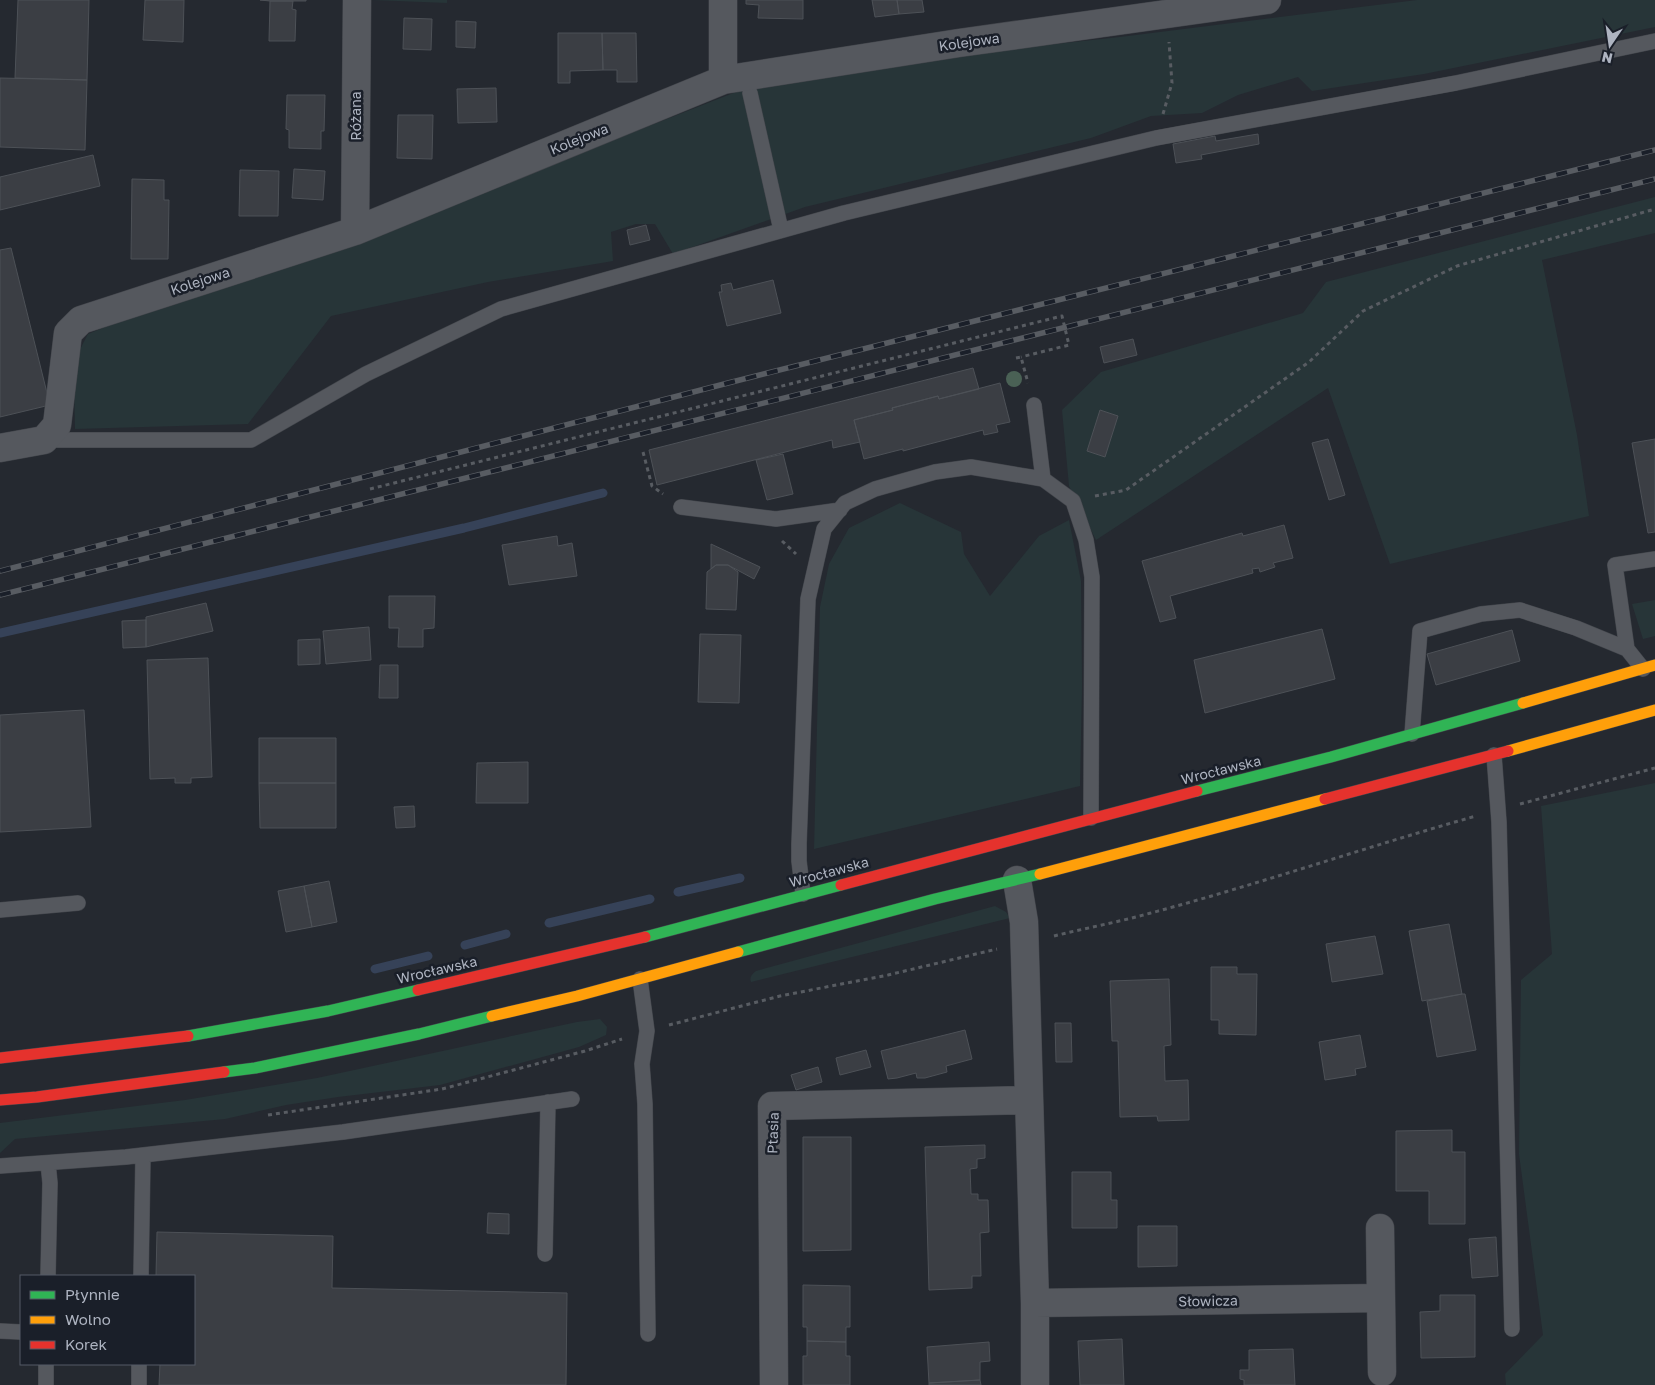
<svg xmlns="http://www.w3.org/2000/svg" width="1655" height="1385" viewBox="0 0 1655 1385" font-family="'Golos Text',sans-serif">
	<rect width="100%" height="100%" fill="#252930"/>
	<path fill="#273538" d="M 372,0 L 447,0 L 447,3 Z
		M 1417,0 L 1655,0 L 1655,27 L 1424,74 L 1312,91 L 1298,77 L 1238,95 L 1202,113 L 1151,116 L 1091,138 L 805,207 L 673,254 L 655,224 L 636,224 L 611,232 L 613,261 L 488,282 L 331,316 L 248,424 L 75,429 L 74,384 L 76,357 L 88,334 L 162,304 L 365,237 L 754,85 L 980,52 L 1120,37 Z
		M 1655,197 L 1655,233 L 1542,260 L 1577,435 L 1589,516 L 1390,564 L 1328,388 L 1096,540 L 1069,486 L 1062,410 L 1101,372 L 1303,313 L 1326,282 Z
		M 900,503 L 961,532 L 964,554 L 990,596 L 1039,536 L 1069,520 L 1081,581 L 1082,686 L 1080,786 L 814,849 L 820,607 L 829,564 L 849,528 Z
		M 1655,600 L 1655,636 L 1643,639 L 1632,604 Z
		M 1655,783 L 1655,1385 L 1506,1385 L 1505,1374 L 1543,1335 L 1519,1154 L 1521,980 L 1552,954 L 1541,806 Z
		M 995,906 L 1006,912 L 1010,918 L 751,982 C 749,977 752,974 756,971 Z
		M 600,1019 L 607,1027 L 606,1035 L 579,1047 L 440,1085 L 338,1097 L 286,1105 L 225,1119 L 15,1139 L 0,1153 L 0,1123 L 185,1100 L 317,1078 L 577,1022 Z"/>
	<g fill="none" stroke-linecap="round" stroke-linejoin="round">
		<path stroke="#364258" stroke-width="9" d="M 0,633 L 464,528 L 603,493
			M 678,892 L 740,878
			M 549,923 L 650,899
			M 465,945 L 506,934
			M 375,969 L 428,956"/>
	</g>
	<path fill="#3b3e44" stroke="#4d5157" d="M 18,0 L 89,0 L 87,80 L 15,78 Z
		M 145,0 L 184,0 L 183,42 L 143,40 Z
		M 260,0 L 306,0 L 306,1 L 270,1 Z
		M 746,0 L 803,0 L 803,19 L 758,18 L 759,5 L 746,4 Z
		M 872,0 L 897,0 L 899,14 L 875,17 Z
		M 897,0 L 922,0 L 924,12 L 899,14 Z
		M 270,1 L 293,1 L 292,9 L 296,10 L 295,41 L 269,41 Z
		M 404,18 L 432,19 L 431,50 L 403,49 Z
		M 456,21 L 476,22 L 475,48 L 456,47 Z
		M 558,33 L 602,33 L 603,70 L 570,71 L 570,83 L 558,83 Z
		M 602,33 L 636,33 L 637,82 L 617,82 L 617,70 L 603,70 Z
		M 0,78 L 87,80 L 85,150 L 0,147 Z
		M 496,88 L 497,122 L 458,123 L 457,89 Z
		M 287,95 L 325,95 L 324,131 L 321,131 L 321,149 L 289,148 L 289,130 L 286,129 Z
		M 398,115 L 433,115 L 432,159 L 397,158 Z
		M 1258,134 L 1259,144 L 1201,155 L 1202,159 L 1176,163 L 1173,144 L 1215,136 L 1216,141 Z
		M 93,155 L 100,186 L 0,210 L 0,177 Z
		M 294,169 L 325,171 L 323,200 L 292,198 Z
		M 240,170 L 279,171 L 278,216 L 239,216 Z
		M 132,179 L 164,180 L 164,200 L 169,200 L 168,259 L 131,259 Z
		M 646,225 L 650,240 L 630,245 L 627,230 Z
		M 11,248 L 50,405 L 0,417 L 0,250 Z
		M 773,280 L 781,313 L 727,326 L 719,292 L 722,292 L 721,285 L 731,283 L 733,290 Z
		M 1133,339 L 1137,355 L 1104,363 L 1100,347 Z
		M 973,368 L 979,389 L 939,399 L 938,396 L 892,408 L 893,410 L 854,420 L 860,442 L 833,448 L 832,440 L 657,485 L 649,450 Z
		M 1000,383 L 1010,422 L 996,425 L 998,432 L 984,435 L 983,430 L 903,451 L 903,449 L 864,459 L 854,420 L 893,410 L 892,408 L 938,396 L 939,399 Z
		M 1100,410 L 1118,416 L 1105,457 L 1087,451 Z
		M 1328,439 L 1345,495 L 1329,500 L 1312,443 Z
		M 1655,439 L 1655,532 L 1648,533 L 1632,443 Z
		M 783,454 L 793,494 L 767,500 L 756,460 Z
		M 1284,525 L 1293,558 L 1273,563 L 1275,567 L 1260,572 L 1259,568 L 1252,569 L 1253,573 L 1170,596 L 1176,618 L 1160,622 L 1142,561 L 1242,533 L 1243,536 Z
		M 557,536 L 558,546 L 572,543 L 577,576 L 509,585 L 502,545 Z
		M 711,544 L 760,567 L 754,579 L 728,565 L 716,565 L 711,569 Z
		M 716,565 L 728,565 L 738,572 L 736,610 L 706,609 L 707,572 Z
		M 389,596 L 435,596 L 434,628 L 423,629 L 423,647 L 398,647 L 399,628 L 389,628 Z
		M 206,603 L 213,631 L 146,647 L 146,617 Z
		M 146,620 L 146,647 L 123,648 L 122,621 Z
		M 369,627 L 371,660 L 326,664 L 323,631 Z
		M 1322,629 L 1335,679 L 1205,713 L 1194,660 Z
		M 1512,630 L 1520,661 L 1436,685 L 1427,654 Z
		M 700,634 L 741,635 L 739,703 L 698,702 Z
		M 320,639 L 320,664 L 298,665 L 298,640 Z
		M 208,658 L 212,777 L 191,778 L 191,783 L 175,783 L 175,778 L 150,779 L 147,660 Z
		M 380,665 L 398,665 L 398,698 L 379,698 Z
		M 84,710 L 91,827 L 0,832 L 0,715 Z
		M 259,738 L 336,738 L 336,783 L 259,783 Z
		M 528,762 L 528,803 L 476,803 L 477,763 Z
		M 259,783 L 336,783 L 336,828 L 260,828 Z
		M 414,806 L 415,827 L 396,828 L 394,807 Z
		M 329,881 L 337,922 L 312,927 L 304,886 Z
		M 304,886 L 312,927 L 286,932 L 278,891 Z
		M 1449,924 L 1462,994 L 1422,1001 L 1409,931 Z
		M 1375,936 L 1383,974 L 1332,982 L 1326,944 Z
		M 1211,967 L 1237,967 L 1237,974 L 1257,974 L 1256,1035 L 1219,1034 L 1219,1020 L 1211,1020 Z
		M 1169,979 L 1171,1045 L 1164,1046 L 1165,1081 L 1188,1080 L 1189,1120 L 1158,1121 L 1157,1116 L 1120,1117 L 1118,1041 L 1112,1041 L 1110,981 Z
		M 1462,994 L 1465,994 L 1476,1050 L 1437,1057 L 1427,1001 Z
		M 1055,1023 L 1071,1023 L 1072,1062 L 1056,1062 Z
		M 965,1030 L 972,1059 L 946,1066 L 947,1072 L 925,1078 L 917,1078 L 916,1073 L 897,1078 L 888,1079 L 881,1051 Z
		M 1360,1035 L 1366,1067 L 1355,1069 L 1356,1075 L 1325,1080 L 1319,1042 Z
		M 866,1050 L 871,1067 L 840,1075 L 836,1058 Z
		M 818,1067 L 822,1082 L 796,1090 L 791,1075 Z
		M 1452,1130 L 1452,1152 L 1465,1152 L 1465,1224 L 1429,1224 L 1429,1191 L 1396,1191 L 1396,1131 Z
		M 803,1137 L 851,1137 L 851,1250 L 803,1251 Z
		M 985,1145 L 985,1158 L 977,1159 L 977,1168 L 970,1169 L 971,1194 L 978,1194 L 978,1200 L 988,1200 L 989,1232 L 980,1233 L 981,1276 L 972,1276 L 972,1288 L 929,1290 L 925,1147 Z
		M 1072,1172 L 1111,1172 L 1111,1200 L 1117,1200 L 1117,1228 L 1072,1228 Z
		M 488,1213 L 509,1214 L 509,1234 L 487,1233 Z
		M 1138,1226 L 1177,1226 L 1177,1266 L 1138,1267 Z
		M 157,1232 L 333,1236 L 332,1288 L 567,1293 L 566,1385 L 159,1385 L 160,1364 L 194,1364 L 194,1276 L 156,1276 Z
		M 1496,1237 L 1498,1276 L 1472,1278 L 1469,1239 Z
		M 803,1285 L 850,1286 L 850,1327 L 846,1327 L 846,1342 L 807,1341 L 807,1327 L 803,1327 Z
		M 1440,1295 L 1475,1295 L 1475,1357 L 1421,1358 L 1420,1312 L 1440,1311 Z
		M 1122,1339 L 1124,1385 L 1080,1385 L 1078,1341 Z
		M 807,1341 L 846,1342 L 846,1356 L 850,1356 L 850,1385 L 803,1385 L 803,1356 L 807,1356 Z
		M 989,1342 L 990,1361 L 980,1362 L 980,1380 L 929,1383 L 927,1347 Z
		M 1293,1349 L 1295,1385 L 1244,1385 L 1244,1380 L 1240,1379 L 1240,1370 L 1249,1370 L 1249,1350 Z
		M 980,1380 L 981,1385 L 929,1385 L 929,1383 Z"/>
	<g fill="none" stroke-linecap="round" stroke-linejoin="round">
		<defs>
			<path id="lane" d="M 750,93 L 781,230
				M 1034,405 L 1043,479
				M 44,440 L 251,440 L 366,374 L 501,309 L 844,213 L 1156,138 L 1456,83 L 1655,41
				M 681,507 L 776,519 L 840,510
				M 1627,649 L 1615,565 L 1655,559
				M 1412,734 L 1420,631 L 1481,614 L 1520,610 L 1576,628 L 1627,649 L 1643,669
				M 1494,755 L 1499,822 L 1512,1329
				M 803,894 L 799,861 L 799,844 L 808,599 L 824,529 L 845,503 L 875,489 L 935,472 L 971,467 L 1043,479 L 1073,501 L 1086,540 L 1092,577 L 1091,818
				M 0,910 L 78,903
				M 640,979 L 647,1031 L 642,1064 L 645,1104 L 648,1334
				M 0,1166 L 126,1157 L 343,1132 L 572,1099
				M 545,1254 L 548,1102
				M 48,1276 L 50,1183 L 48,1163
				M 141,1276 L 143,1155
				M 0,1331 L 21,1332
				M 46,1385 L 46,1364
				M 139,1385 L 139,1364"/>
			<path id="street" d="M 723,0 L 723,80
				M 355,231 L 357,0
				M 0,448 L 44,440 L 57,425 L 68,333 L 81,320 L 355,231 L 723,80 L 959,43 L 1267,0
				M 1017,880 L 1024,922 L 1035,1303 L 1035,1385
				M 1380,1228 L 1381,1298
				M 1035,1303 L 1381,1298 L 1382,1372
				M 774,1385 L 772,1106 L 1029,1100"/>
			<path id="fast" d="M 1197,791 L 1331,757 L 1523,703
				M 645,937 L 841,885
				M 738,952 L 935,899 L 1040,874
				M 188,1036 L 328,1011 L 418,990
				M 224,1072 L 255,1068 L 419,1034 L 492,1016"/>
			<path id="slow" d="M 1523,703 L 1655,665
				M 1508,751 L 1655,710
				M 1040,874 L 1325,799
				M 492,1016 L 577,996 L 738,952"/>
			<path id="jam" d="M 1325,799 L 1508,751
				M 841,885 L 1197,791
				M 418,990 L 645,937
				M 0,1058 L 188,1036
				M 0,1100 L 37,1097 L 224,1072"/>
		</defs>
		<use href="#lane" stroke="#42454b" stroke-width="16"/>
		<use href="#street" stroke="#42454b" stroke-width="29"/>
		<use href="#fast" stroke="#42454b" stroke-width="12"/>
		<use href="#slow" stroke="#42454b" stroke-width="12"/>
		<use href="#jam" stroke="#42454b" stroke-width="12"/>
		<path stroke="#585c62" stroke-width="3" stroke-dasharray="4 4" stroke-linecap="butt" d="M 1163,114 L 1172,83 L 1169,42
			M 1016,358 L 1021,357 L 1028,383
			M 643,452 L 652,486 L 663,494
			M 370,489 L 1062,316 L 1069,345 L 1021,357
			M 1095,496 L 1126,490 L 1309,362 L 1363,311 L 1457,266 L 1655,209
			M 782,541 L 796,554
			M 1520,804 L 1655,768
			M 1054,936 C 1078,930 1103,925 1128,919 C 1245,889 1359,849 1476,816
			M 669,1025 L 780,996 L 888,975 L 997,949
			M 268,1115 L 442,1089 L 585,1051 L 622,1039"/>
		<use href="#lane" stroke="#55585e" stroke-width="15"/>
		<use href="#street" stroke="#55585e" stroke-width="28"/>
		<use href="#fast" stroke="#30b455" stroke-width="11"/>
		<use href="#slow" stroke="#ff9f0a" stroke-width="11"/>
		<use href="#jam" stroke="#e5322d" stroke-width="11"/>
		<defs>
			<path id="rail" d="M 0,571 L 728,383 L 1655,150
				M 0,595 L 1655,179"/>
		</defs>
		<use href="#rail" stroke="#585c62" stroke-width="5.5"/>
		<use href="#rail" stroke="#1a1f29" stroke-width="4" stroke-dasharray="11" stroke-linecap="butt"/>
	</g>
	<circle fill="#4a6155" cx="1014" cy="379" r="8"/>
	<g text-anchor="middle" stroke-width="5" stroke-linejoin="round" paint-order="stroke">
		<g font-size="14" fill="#aeb4c1" stroke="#1a1f29">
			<text transform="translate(969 42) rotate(-8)" y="5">Kolejowa</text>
			<text transform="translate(356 116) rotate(-90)" y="5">Różana</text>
			<text transform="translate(579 139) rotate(-22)" y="5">Kolejowa</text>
			<text transform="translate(200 281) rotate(-18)" y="5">Kolejowa</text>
			<text transform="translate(1221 770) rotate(-14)" y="5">Wrocławska</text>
			<text transform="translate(829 872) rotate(-15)" y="5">Wrocławska</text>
			<text transform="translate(437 970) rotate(-13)" y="5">Wrocławska</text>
			<text transform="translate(773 1133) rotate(-88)" y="5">Ptasia</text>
			<text transform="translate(1208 1301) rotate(-1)" y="5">Słowicza</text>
		</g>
	</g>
	<rect x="20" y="1275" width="175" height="90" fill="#1a1f29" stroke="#555b66"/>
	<rect x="30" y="1291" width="25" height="8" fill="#30b455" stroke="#555b66"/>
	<text x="65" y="1300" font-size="15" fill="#aeb4c1">Płynnie</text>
	<rect x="30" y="1316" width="25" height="8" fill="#ff9f0a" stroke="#555b66"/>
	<text x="65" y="1325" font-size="15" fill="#aeb4c1">Wolno</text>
	<rect x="30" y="1341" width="25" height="8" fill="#e5322d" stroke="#555b66"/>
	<text x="65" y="1350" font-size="15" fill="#aeb4c1">Korek</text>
	<g transform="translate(1610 45) rotate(193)" stroke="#1a1f29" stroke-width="4" paint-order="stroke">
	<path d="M0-4L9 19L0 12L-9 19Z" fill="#aeb4c1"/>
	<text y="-8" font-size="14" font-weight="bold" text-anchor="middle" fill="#aeb4c1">N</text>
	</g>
</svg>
